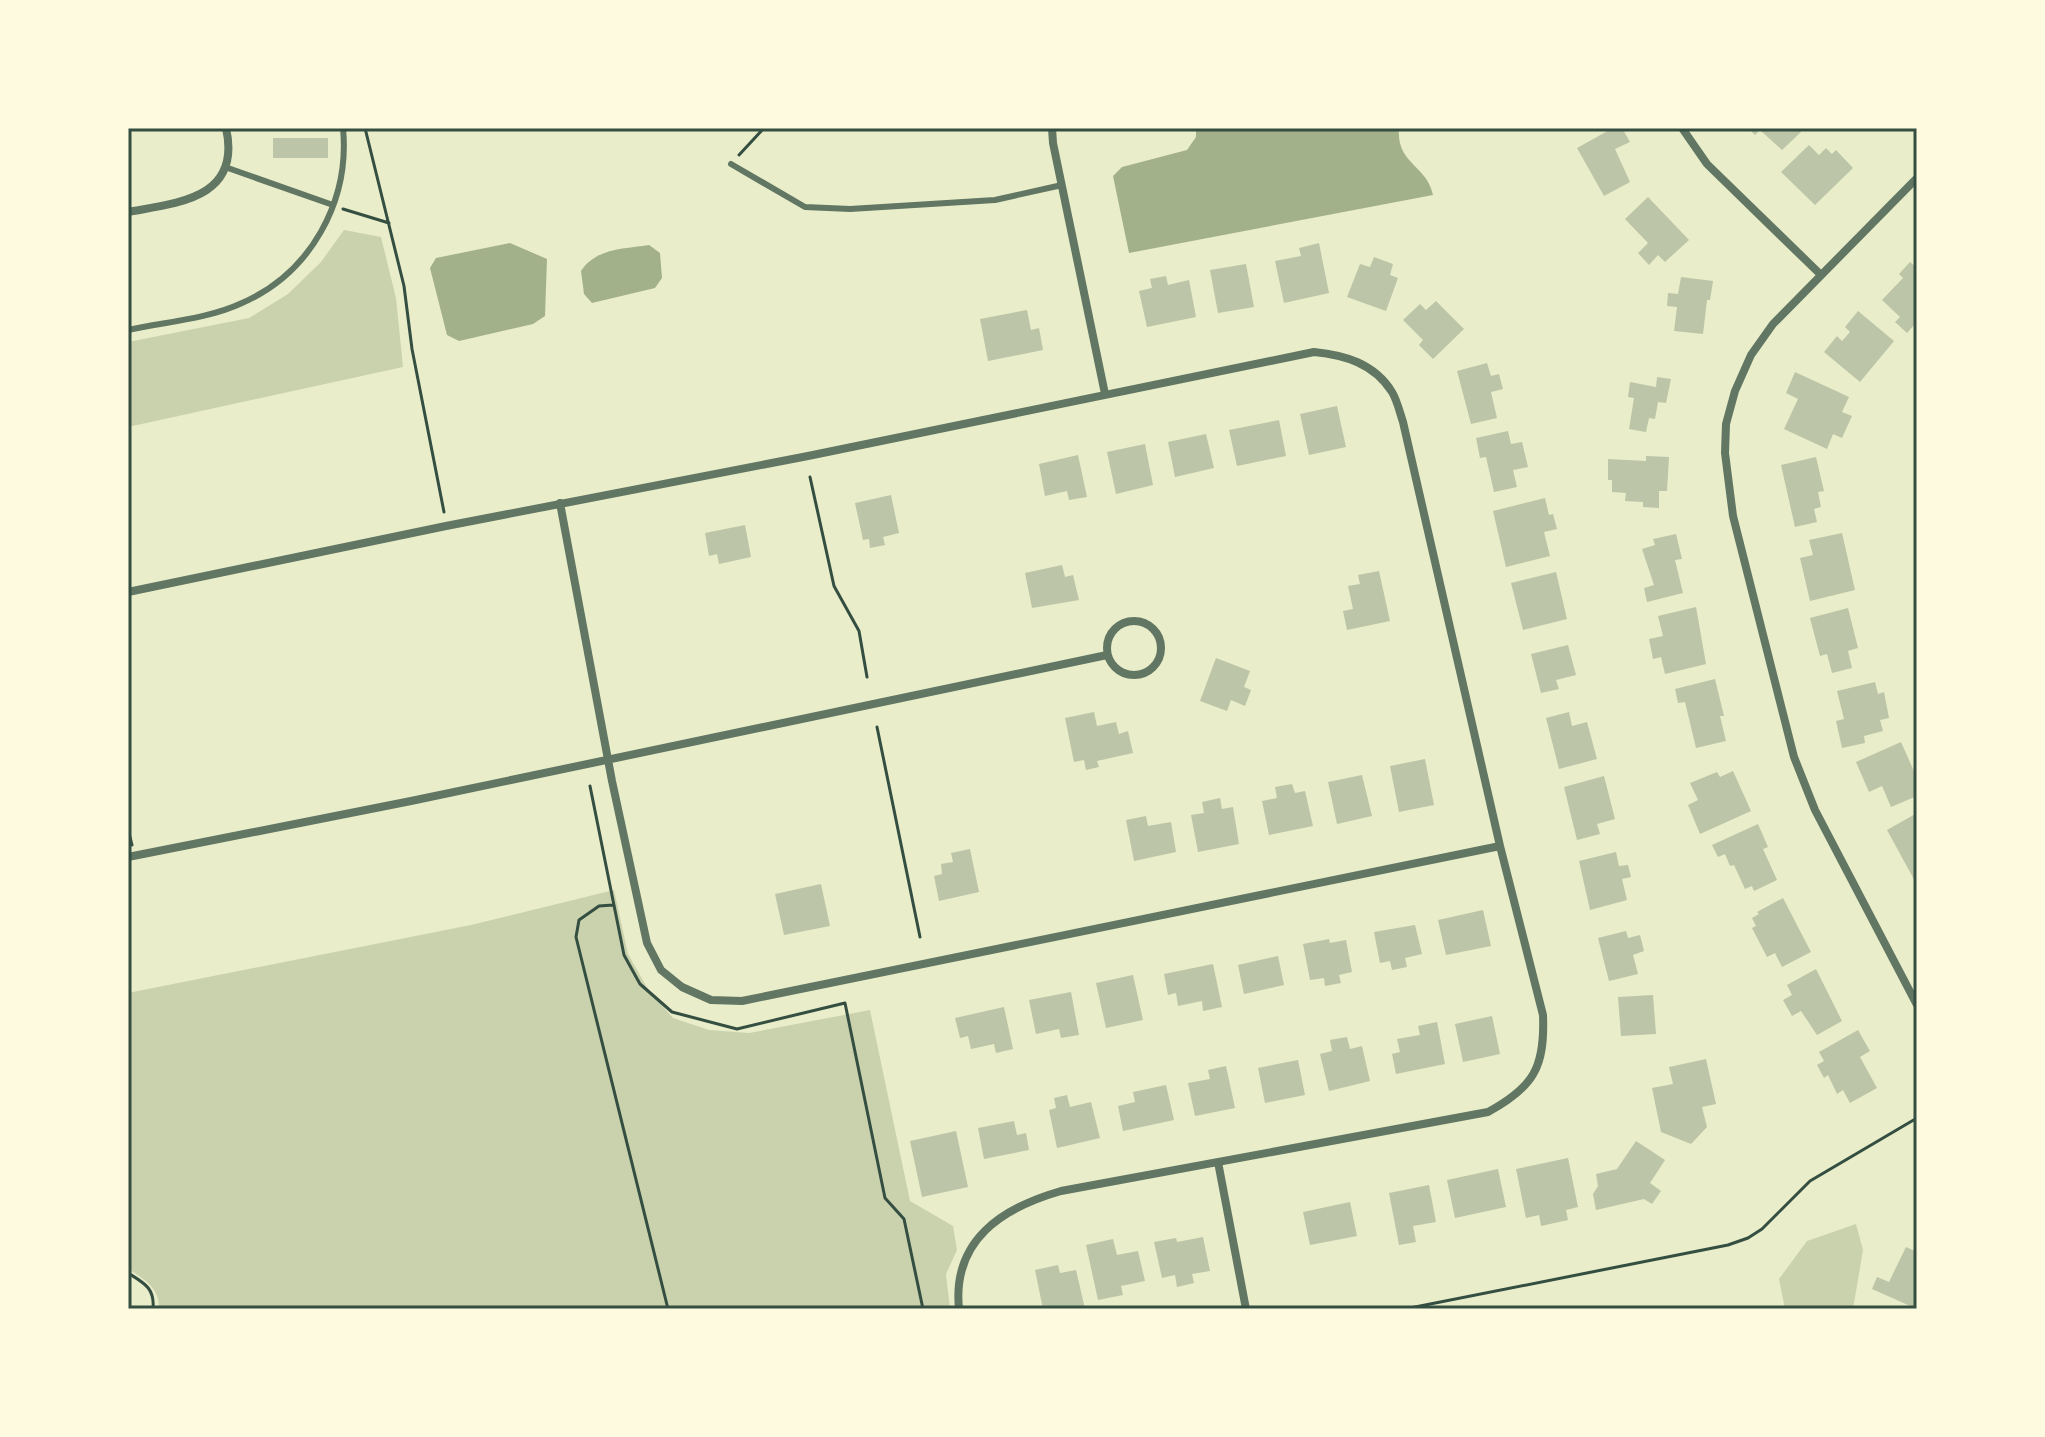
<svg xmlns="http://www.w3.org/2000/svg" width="2045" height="1437" viewBox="0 0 2045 1437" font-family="Poppins,sans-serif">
	<rect width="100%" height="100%" fill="#e9edc9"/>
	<path fill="#cad2ad" d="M 344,230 L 381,237 L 396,298 L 403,367 L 128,427 L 128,342 L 249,318 L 288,294 L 321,262 Z
		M 614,890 L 628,954 L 649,991 L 673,1018 L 709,1030 L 749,1033 L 870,1010 L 910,1201 L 953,1226 L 957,1250 L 946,1274 L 950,1309 L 159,1309 C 160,1288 144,1279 128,1269 L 128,993 L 471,925 Z
		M 1856,1224 L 1863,1250 L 1853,1309 L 1785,1309 L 1779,1279 L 1807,1241 Z"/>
	<path fill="#a3b18a" d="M 1196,128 L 1399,128 C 1396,164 1427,165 1433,195 L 1129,253 L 1113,176 L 1122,167 L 1187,150 L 1196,137 Z
		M 510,243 L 547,259 L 545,316 L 533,324 L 459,341 L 447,335 L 430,268 L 436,258 Z
		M 649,245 L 660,253 L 662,278 L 655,288 L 592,303 L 584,294 L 581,271 C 596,248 624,249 649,245 Z"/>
	<path fill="#bcc5a7" d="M 1613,128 L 1622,128 L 1630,142 L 1615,149 L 1630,182 L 1604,196 L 1577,148 Z
		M 1748,128 L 1797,128 L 1801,132 L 1782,150 L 1760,130 L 1755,135 Z
		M 273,138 L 328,138 L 328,158 L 273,158 Z
		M 1809,145 L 1819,155 L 1826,148 L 1832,154 L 1836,150 L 1853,168 L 1815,205 L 1781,172 Z
		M 1648,197 L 1689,240 L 1665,262 L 1658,255 L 1649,265 L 1638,253 L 1648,243 L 1625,219 Z
		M 1319,243 L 1329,293 L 1284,303 L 1275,261 L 1301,256 L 1299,248 Z
		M 1374,257 L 1393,264 L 1390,275 L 1398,278 L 1386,311 L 1347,297 L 1360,264 L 1370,267 Z
		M 1910,262 L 1917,268 L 1917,307 L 1914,311 L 1917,314 L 1917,322 L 1907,333 L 1895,322 L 1900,317 L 1882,300 L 1903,278 L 1899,274 Z
		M 1246,264 L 1254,307 L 1218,313 L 1210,270 Z
		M 1166,276 L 1168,285 L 1189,280 L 1196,317 L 1147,327 L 1139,291 L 1152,288 L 1150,279 Z
		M 1681,277 L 1713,281 L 1710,300 L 1707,300 L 1703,334 L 1674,331 L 1677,307 L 1667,306 L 1668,293 L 1678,294 Z
		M 1436,301 L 1464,329 L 1433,359 L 1419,345 L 1423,340 L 1403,320 L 1420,304 L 1426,310 Z
		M 1027,310 L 1031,330 L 1039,328 L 1043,350 L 988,361 L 980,319 Z
		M 1858,311 L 1894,341 L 1860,382 L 1824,352 L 1837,336 L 1842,341 L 1850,332 L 1845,327 Z
		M 1487,363 L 1491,376 L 1499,374 L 1503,389 L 1491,392 L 1497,418 L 1471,424 L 1457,371 Z
		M 1795,372 L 1849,397 L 1842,412 L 1852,416 L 1842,438 L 1833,434 L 1827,449 L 1784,429 L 1798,399 L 1786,393 Z
		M 1657,377 L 1671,379 L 1666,403 L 1658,402 L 1655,419 L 1649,418 L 1646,432 L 1629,429 L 1634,398 L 1628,397 L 1630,382 L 1656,387 Z
		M 1337,406 L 1346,447 L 1309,455 L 1300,414 Z
		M 1279,420 L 1286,456 L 1237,466 L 1229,430 Z
		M 1508,431 L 1511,444 L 1522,442 L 1528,467 L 1513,470 L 1517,487 L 1494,492 L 1486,457 L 1480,458 L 1476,438 Z
		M 1206,434 L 1214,468 L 1175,477 L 1168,442 Z
		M 1145,444 L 1153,485 L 1116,494 L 1107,452 Z
		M 1078,455 L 1087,497 L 1069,500 L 1067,491 L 1045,496 L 1039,464 Z
		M 1646,456 L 1669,457 L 1667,491 L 1659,491 L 1659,508 L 1643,507 L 1643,502 L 1625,501 L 1626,493 L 1612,492 L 1612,480 L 1608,480 L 1608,459 L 1646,461 Z
		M 1816,457 L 1824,491 L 1818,492 L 1821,507 L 1814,509 L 1817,522 L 1795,527 L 1781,465 Z
		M 891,495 L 899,533 L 883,537 L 885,545 L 870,548 L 869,539 L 863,540 L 855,503 Z
		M 1545,498 L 1549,515 L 1553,514 L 1557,529 L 1544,532 L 1550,556 L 1506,567 L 1493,511 Z
		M 745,525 L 751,557 L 719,564 L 717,554 L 709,556 L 705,533 Z
		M 1842,533 L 1855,590 L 1810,601 L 1800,558 L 1813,555 L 1809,540 Z
		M 1676,534 L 1682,559 L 1675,560 L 1683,593 L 1647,602 L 1644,588 L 1654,585 L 1642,549 L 1655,545 L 1653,539 Z
		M 1062,565 L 1065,577 L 1073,575 L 1079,600 L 1032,608 L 1025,573 Z
		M 1379,571 L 1390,621 L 1347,630 L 1343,611 L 1353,609 L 1348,586 L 1360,584 L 1358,575 Z
		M 1556,572 L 1567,619 L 1523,630 L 1511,583 Z
		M 1696,607 L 1706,664 L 1665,674 L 1661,657 L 1653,659 L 1649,639 L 1663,636 L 1658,616 Z
		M 1848,608 L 1858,648 L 1848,651 L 1852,668 L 1832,673 L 1827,654 L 1820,656 L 1810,618 Z
		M 1568,645 L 1576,675 L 1556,680 L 1559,689 L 1541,693 L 1531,654 Z
		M 1216,658 L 1250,671 L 1244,687 L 1251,690 L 1245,706 L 1231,700 L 1227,711 L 1200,701 Z
		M 1715,679 L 1724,716 L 1720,716 L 1726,741 L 1696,748 L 1685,702 L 1678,703 L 1675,689 Z
		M 1875,682 L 1878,694 L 1884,692 L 1889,718 L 1880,720 L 1883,731 L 1864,736 L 1865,743 L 1842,748 L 1836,721 L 1844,719 L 1837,691 Z
		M 1094,712 L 1097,726 L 1116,722 L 1119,734 L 1128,731 L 1133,753 L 1097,761 L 1099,767 L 1086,770 L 1084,760 L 1074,762 L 1065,718 Z
		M 1569,712 L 1572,726 L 1587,722 L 1597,759 L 1559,769 L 1546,718 Z
		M 1901,742 L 1917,778 L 1917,796 L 1891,807 L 1882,786 L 1869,792 L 1856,762 Z
		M 1425,759 L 1434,805 L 1399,812 L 1390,766 Z
		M 1733,771 L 1751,811 L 1700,834 L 1688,805 L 1698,800 L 1690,783 L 1717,772 L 1720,777 Z
		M 1362,775 L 1372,816 L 1337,824 L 1328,782 Z
		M 1604,776 L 1615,819 L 1597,824 L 1600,834 L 1577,840 L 1564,787 Z
		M 1292,784 L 1295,793 L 1305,791 L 1313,826 L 1269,835 L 1262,801 L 1277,798 L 1275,787 Z
		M 1220,798 L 1222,809 L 1233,807 L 1239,844 L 1198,852 L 1191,815 L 1204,813 L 1202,802 Z
		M 1917,813 L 1917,885 L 1887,830 Z
		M 1146,816 L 1148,826 L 1171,822 L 1176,852 L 1134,861 L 1126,820 Z
		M 1758,824 L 1768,847 L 1763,849 L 1777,880 L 1754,891 L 1752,886 L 1745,889 L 1734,865 L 1730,866 L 1725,854 L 1718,857 L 1712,845 Z
		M 970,849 L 979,892 L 939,901 L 934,876 L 942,874 L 941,864 L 953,862 L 951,853 Z
		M 1616,852 L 1619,866 L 1628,865 L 1631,877 L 1622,879 L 1627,900 L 1590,910 L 1579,861 Z
		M 821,884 L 830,926 L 784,935 L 775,894 Z
		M 1783,898 L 1811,952 L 1782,967 L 1775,953 L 1767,957 L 1752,928 L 1756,926 L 1752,918 L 1759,914 L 1757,912 Z
		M 1483,910 L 1491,946 L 1446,955 L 1438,920 Z
		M 1415,925 L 1422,954 L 1405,958 L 1407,967 L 1392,970 L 1390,961 L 1380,963 L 1374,932 Z
		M 1626,931 L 1628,938 L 1640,935 L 1644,951 L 1633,955 L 1638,974 L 1609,981 L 1598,938 Z
		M 1329,939 L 1330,943 L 1346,940 L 1352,972 L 1339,975 L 1341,983 L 1325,986 L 1324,978 L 1310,980 L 1303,944 Z
		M 1278,956 L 1284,985 L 1244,994 L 1238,965 Z
		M 1213,964 L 1222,1007 L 1203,1011 L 1202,1001 L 1178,1006 L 1176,993 L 1168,995 L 1164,974 Z
		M 1816,969 L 1842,1021 L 1817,1035 L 1801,1011 L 1792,1016 L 1783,1000 L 1792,995 L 1787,985 Z
		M 1133,975 L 1143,1020 L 1106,1028 L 1096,983 Z
		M 1071,992 L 1079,1035 L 1061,1038 L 1059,1029 L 1036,1034 L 1029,1000 Z
		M 1653,995 L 1656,1034 L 1621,1036 L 1618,997 Z
		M 1004,1007 L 1013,1049 L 996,1053 L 994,1044 L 971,1049 L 968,1036 L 960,1038 L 955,1018 Z
		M 1492,1016 L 1500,1054 L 1463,1062 L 1455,1024 Z
		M 1437,1022 L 1445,1064 L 1396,1074 L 1392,1054 L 1400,1052 L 1397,1039 L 1420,1035 L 1418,1026 Z
		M 1858,1030 L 1870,1051 L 1860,1057 L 1877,1088 L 1850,1103 L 1843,1090 L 1837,1094 L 1828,1075 L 1824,1078 L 1817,1065 L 1824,1061 L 1819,1052 Z
		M 1347,1037 L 1350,1049 L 1362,1046 L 1370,1081 L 1329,1091 L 1320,1054 L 1332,1051 L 1330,1040 Z
		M 1706,1059 L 1716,1104 L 1702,1107 L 1707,1127 L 1691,1144 L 1661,1132 L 1652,1088 L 1673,1084 L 1669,1067 Z
		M 1298,1060 L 1305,1095 L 1265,1103 L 1258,1068 Z
		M 1226,1066 L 1235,1108 L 1195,1116 L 1188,1083 L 1210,1079 L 1208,1070 Z
		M 1166,1085 L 1174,1120 L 1123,1131 L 1118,1106 L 1135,1102 L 1133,1092 Z
		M 1067,1095 L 1070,1107 L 1091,1102 L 1100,1138 L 1057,1148 L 1049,1110 L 1056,1108 L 1054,1098 Z
		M 1014,1121 L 1017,1135 L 1026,1133 L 1029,1150 L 984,1159 L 978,1128 Z
		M 956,1131 L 968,1187 L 922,1197 L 910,1141 Z
		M 1636,1141 L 1665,1160 L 1650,1183 L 1661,1191 L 1652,1204 L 1644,1199 L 1596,1210 L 1593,1194 L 1598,1186 L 1596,1174 L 1617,1169 Z
		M 1568,1158 L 1578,1207 L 1566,1210 L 1568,1220 L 1541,1226 L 1539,1215 L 1526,1218 L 1516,1169 Z
		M 1498,1169 L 1506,1207 L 1455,1218 L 1447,1180 Z
		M 1429,1185 L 1436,1222 L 1413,1226 L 1416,1242 L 1399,1245 L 1389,1193 Z
		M 1350,1202 L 1357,1236 L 1310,1245 L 1303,1212 Z
		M 1203,1237 L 1210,1271 L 1192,1274 L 1194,1283 L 1177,1287 L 1175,1275 L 1162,1278 L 1154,1242 L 1176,1238 L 1177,1242 Z
		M 1113,1239 L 1117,1255 L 1138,1251 L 1145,1281 L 1121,1286 L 1123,1295 L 1098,1300 L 1086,1245 Z
		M 1906,1247 L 1917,1252 L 1917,1309 L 1872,1289 L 1877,1277 L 1889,1282 Z
		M 1058,1265 L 1060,1273 L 1076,1270 L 1085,1309 L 1043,1309 L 1035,1270 Z"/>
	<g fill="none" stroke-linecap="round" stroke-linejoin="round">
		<path stroke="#344e41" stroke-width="3" d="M 365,128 L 404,286 L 412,349 L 444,512
			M 739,155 L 764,128
			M 343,209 L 389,223
			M 810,477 L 834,586 L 859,631 L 867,677
			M 877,727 L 920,937
			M 590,786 L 624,955 L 640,984 L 672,1012 L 737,1029 L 845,1003 L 885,1198 L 904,1219 L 923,1309
			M 128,829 L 132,845
			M 613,905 L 599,906 L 579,920 L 576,937 L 668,1309
			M 128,1273 C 144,1283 155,1288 153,1309
			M 1405,1309 L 1728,1245 L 1748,1238 L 1762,1229 L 1810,1181 L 1917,1118"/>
		<path stroke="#617663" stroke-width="6" d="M 731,164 L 805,207 L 850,209 L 995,200 L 1062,185
			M 225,167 L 333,205
			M 128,330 C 165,322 208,319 242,303 C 311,273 350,201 343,128"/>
		<path stroke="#617663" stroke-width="8" d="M 1052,128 L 1053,143 L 1105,394
			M 1682,128 L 1707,164 L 1820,274
			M 1917,178 L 1773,324 L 1751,355 L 1735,391 L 1726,424 L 1725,453 L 1733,516 L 1794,757 L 1815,810 L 1917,1005
			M 128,212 C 177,203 242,199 226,128
			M 560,503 L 612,781 L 647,943 L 661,970 L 682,987 L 711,1000 L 742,1001 L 1500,846
			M 128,592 L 446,526 L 808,456 L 1314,352 C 1344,355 1374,363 1392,392 C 1397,400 1400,413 1403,422 L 1500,846 L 1543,1015 C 1545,1067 1534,1087 1488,1112 L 1061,1191 C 1002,1208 952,1240 959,1309
			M1107 648a27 27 0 1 1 54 0a27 27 0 1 1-54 0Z
			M 128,857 L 411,801 L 1107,655
			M 1218,1162 L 1246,1309"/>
	</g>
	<rect width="2045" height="1437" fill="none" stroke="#fefae0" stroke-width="260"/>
	<rect x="130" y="130" width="1785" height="1177" fill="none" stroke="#344e41" stroke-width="3"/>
</svg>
